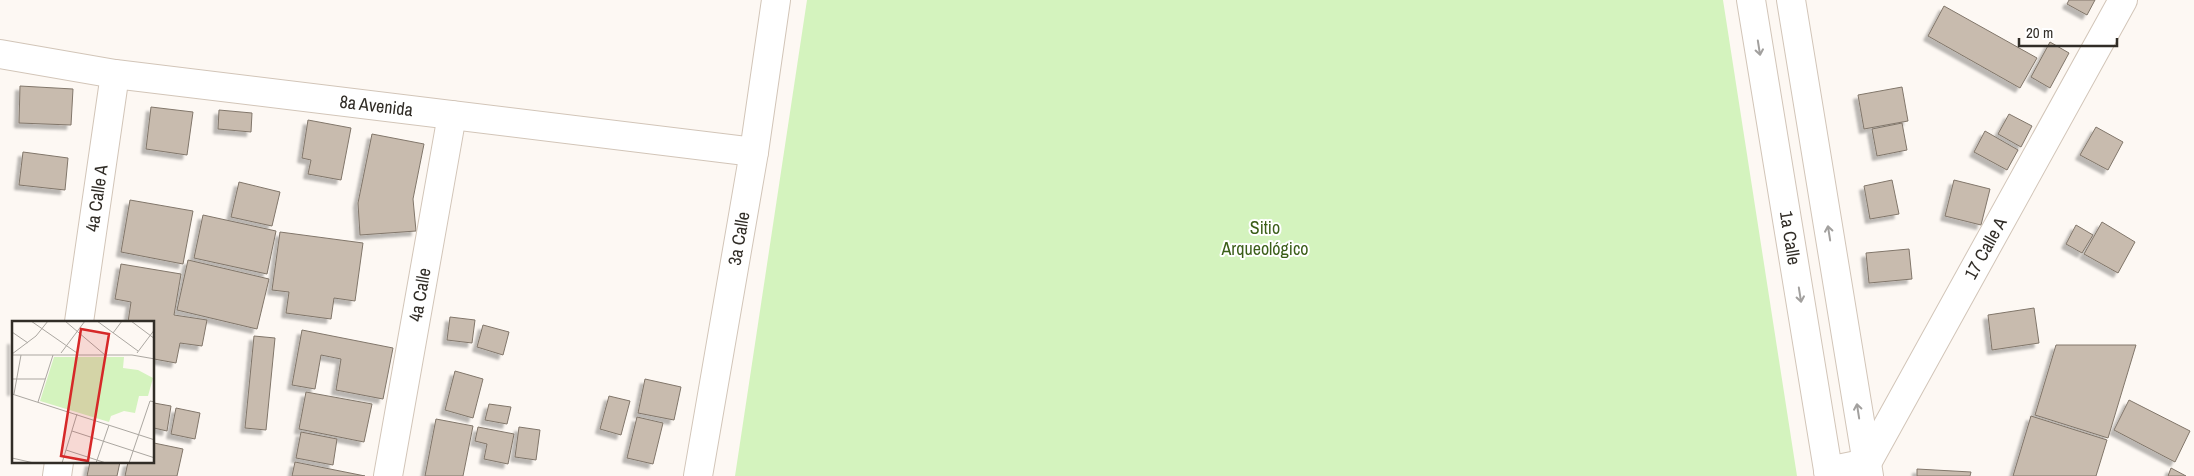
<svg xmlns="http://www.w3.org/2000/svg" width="2194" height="476" viewBox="0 0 2194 476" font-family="'Archivo Narrow',sans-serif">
	<defs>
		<filter id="shadow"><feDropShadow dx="-4.5" dy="4.5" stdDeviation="1" flood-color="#0004"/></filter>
	</defs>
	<rect width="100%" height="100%" fill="#fdf8f3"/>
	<path fill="#d4f3be" d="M 807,0 L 1723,0 L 1797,476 L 735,476 Z"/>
	<path fill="#c8bbae" stroke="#81766a" filter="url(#shadow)" d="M 2069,0 L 2095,0 L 2087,15 L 2067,4 Z
		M 1944,6 L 2037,58 L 2020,88 L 1928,36 Z
		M 2050,42 L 2069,53 L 2050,88 L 2031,77 Z
		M 20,86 L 73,89 L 71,125 L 19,123 Z
		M 1902,87 L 1908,121 L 1864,129 L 1858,95 Z
		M 151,107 L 193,112 L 187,155 L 146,149 Z
		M 219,110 L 252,113 L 251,132 L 218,129 Z
		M 2009,114 L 2032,126 L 2021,147 L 1998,134 Z
		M 308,120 L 351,128 L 341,180 L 308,174 L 311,160 L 302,158 Z
		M 1902,123 L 1907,150 L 1877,156 L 1872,129 Z
		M 2096,127 L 2123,142 L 2108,170 L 2080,155 Z
		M 1985,131 L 2018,150 L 2007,170 L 1974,152 Z
		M 372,134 L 424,144 L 413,199 L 416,231 L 360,235 L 358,203 Z
		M 23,152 L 68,158 L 65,190 L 19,185 Z
		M 1892,180 L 1899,214 L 1870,219 L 1864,186 Z
		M 1954,180 L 1990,189 L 1981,225 L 1945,216 Z
		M 239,182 L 280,192 L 272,226 L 231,217 Z
		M 130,200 L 193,211 L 183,264 L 121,252 Z
		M 203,215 L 276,231 L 267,274 L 194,258 Z
		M 2102,222 L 2135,242 L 2118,273 L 2084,254 Z
		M 2076,225 L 2093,235 L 2082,253 L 2066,244 Z
		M 280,232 L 363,243 L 355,301 L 334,298 L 331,319 L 286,313 L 289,292 L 272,290 Z
		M 1909,249 L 1912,279 L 1869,283 L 1866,253 Z
		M 188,260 L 269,279 L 257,329 L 177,310 Z
		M 121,264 L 181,274 L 174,315 L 207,320 L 202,346 L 180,343 L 176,363 L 154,359 L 154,322 L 128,322 L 131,302 L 115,299 Z
		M 2034,308 L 2039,343 L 1992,350 L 1988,315 Z
		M 450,317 L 475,320 L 472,343 L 447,340 Z
		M 483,325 L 509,332 L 503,355 L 477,347 Z
		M 302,330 L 393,348 L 383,399 L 336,390 L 341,359 L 321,355 L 315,389 L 292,385 Z
		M 254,336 L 275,338 L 266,430 L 245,428 Z
		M 12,340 L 14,340 L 14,391 L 12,391 Z
		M 2056,345 L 2136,345 L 2108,438 L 2035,415 Z
		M 455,371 L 483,379 L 473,418 L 445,410 Z
		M 645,379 L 681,387 L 674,420 L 638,413 Z
		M 306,392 L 372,404 L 364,442 L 299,429 Z
		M 609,396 L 630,401 L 621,435 L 600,429 Z
		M 2129,400 L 2190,431 L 2175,462 L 2114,430 Z
		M 154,403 L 171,406 L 167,431 L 154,428 Z
		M 489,404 L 511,407 L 507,424 L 485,420 Z
		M 176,408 L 200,413 L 195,439 L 171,434 Z
		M 2031,416 L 2107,440 L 2096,476 L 2013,476 Z
		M 637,417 L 663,423 L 653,464 L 627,458 Z
		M 436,419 L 473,426 L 463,476 L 425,476 Z
		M 478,427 L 514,434 L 508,464 L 484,459 L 487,444 L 475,441 Z
		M 519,427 L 540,430 L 536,460 L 515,457 Z
		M 301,432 L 337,439 L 333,465 L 296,458 Z
		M 154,443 L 183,449 L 177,476 L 125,476 L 128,462 L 154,462 Z
		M 90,462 L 120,462 L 117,476 L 87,476 Z
		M 295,462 L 365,476 L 292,476 Z
		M 2171,468 L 2186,476 L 2168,476 Z
		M 1917,469 L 1971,472 L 1970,476 L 1917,476 Z"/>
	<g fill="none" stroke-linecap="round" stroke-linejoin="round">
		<defs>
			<g id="street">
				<path id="s1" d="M 0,54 L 115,74 L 754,152"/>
				<path id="s2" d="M 79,322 L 115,74"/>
				<path id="s3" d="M 1828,471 L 1867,463 L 2123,0"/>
				<path d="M 57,476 L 59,462"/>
				<path id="s4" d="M 388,476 L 452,115"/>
				<path id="s5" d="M 698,476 L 754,152 L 776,0"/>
			</g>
			<g id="secondary">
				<path id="s6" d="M 1751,0 L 1829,476"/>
				<path d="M 1791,0 L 1869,476"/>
			</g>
		</defs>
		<use href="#street" stroke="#d2c5b8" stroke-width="30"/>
		<use href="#secondary" stroke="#d2c5b8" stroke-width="30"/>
		<use href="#street" stroke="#fff" stroke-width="28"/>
		<use href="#secondary" stroke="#fff" stroke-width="28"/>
	</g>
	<defs><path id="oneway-shaft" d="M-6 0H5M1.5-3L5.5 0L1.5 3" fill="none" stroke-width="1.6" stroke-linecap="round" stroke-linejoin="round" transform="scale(1.25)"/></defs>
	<g stroke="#a2a09e">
		<use href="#oneway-shaft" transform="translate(1759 48) rotate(81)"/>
		<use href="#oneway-shaft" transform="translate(1829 233) rotate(-99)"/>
		<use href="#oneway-shaft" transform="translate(1800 295) rotate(81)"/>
		<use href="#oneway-shaft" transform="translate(1858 411) rotate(-99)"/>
	</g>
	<g text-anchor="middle" stroke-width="4" stroke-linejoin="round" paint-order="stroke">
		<g font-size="18" fill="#312d27" stroke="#fff">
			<text dy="6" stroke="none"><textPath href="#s1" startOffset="380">8a Avenida</textPath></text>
			<text dy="6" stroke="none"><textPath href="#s2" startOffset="125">4a Calle A</textPath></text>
			<text dy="6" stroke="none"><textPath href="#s5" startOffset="241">3a Calle</textPath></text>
			<text dy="6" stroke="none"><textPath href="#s6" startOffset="241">1a Calle</textPath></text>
			<text dy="6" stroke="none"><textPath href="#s3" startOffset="285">17 Calle A</textPath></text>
			<text dy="6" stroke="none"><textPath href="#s4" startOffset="184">4a Calle</textPath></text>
		</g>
		<g font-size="18" fill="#3b5e19" stroke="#fff">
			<text x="1265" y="234">Sitio<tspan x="1265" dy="21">Arqueológico</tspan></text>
		</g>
	</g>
	<g transform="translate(12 321)">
		<rect width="142" height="142" fill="#fdf8f3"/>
		<path d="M 42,36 L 112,36 L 111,47 L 126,49 L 141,57 L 136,75 L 127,75 L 123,92 L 112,90 L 99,95 L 97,101 L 28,80 Z" fill="#d4f3be"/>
		<path fill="none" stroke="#aba7a1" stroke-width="1" d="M 19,0 L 65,32M 53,0 L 93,34M 85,0 L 126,30M 119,0 L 143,18M 0,11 L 16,22M 101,12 L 110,0M 49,32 L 73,0M 125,32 L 143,8M 0,33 L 24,15 L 36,0M 0,34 L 120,34 L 143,38M 0,58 L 33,58M 0,73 L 143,119M 2,73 L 9,34M 26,81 L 41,34M 60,110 L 143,137M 54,129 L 94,142M 0,137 L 22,142M 50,142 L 65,93M 84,142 L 97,104M 117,142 L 138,80 L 143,81"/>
		<path fill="#d62828" fill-opacity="0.15" stroke="#d62828" stroke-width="2.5" d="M 69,8 L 97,13 L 76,140 L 49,135 Z"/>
		<rect width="142" height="142" fill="none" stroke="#312d27" stroke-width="2.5"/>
	</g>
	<path d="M2019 38v8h98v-8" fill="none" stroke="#312d27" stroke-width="2.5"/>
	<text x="2026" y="38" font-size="15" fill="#312d27" stroke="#ffffff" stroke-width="4" paint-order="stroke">20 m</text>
</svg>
